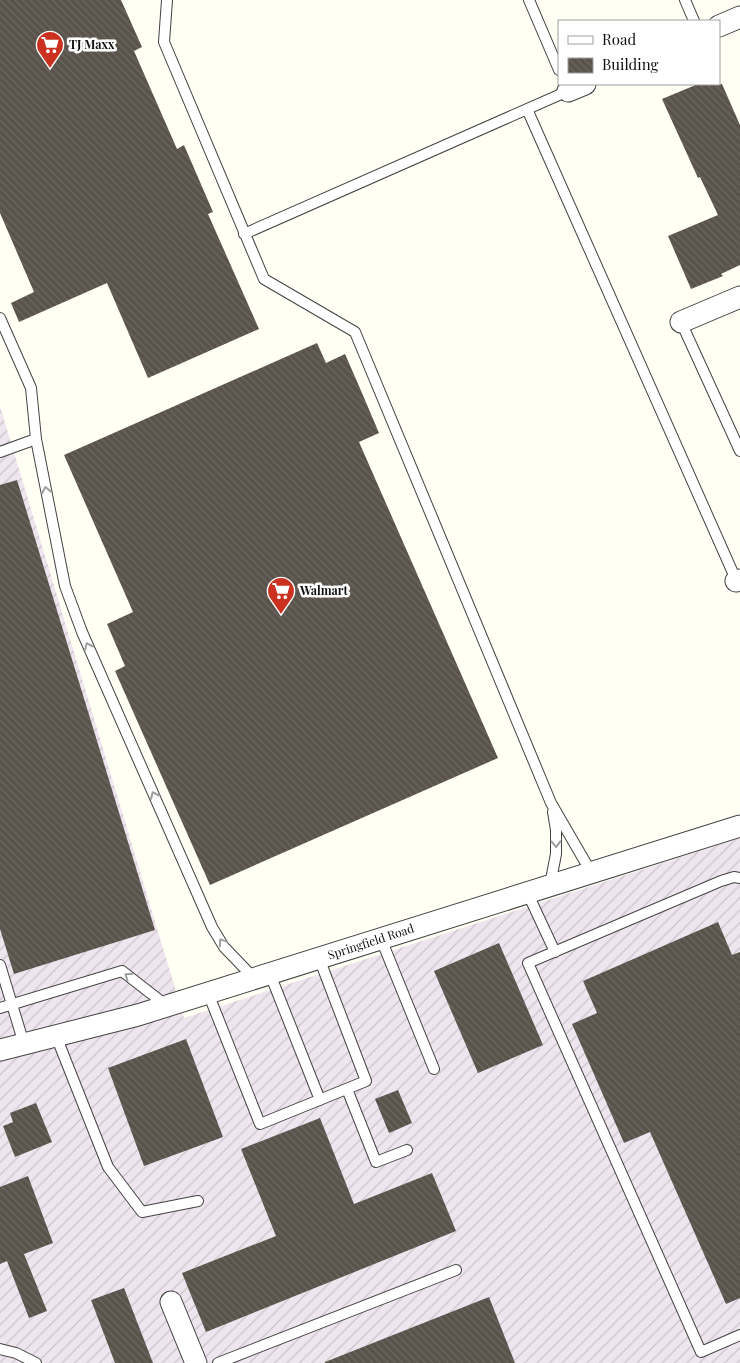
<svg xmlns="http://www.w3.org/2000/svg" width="740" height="1363" viewBox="0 0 740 1363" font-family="'Playfair Display',serif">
	<defs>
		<pattern id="industrial-furrows" width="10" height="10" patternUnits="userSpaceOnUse" patternTransform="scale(1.25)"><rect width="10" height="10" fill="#efe5ee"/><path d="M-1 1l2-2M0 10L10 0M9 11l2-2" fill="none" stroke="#ccc3cb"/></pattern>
		<pattern id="building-back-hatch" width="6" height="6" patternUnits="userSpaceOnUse" patternTransform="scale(1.25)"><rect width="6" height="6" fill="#5a534c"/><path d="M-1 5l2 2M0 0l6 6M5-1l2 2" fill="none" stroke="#6d6761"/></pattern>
	</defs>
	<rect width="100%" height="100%" fill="#fffff4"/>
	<path fill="url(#industrial-furrows)" d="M 0,406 L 184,1018 L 740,838 L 740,1363 L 0,1363 Z"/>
	<path fill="url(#building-back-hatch)" d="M 0,0 L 121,0 L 142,47 L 134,51 L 177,149 L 184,145 L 213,212 L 208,214 L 259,329 L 148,378 L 107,283 L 19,322 L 11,303 L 34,292 L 0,213 Z
		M 698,84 L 722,84 L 740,125 L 740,265 L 721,274 L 723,276 L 691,289 L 668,236 L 718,215 L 700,177 L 698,178 L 662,99 Z
		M 317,343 L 326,363 L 345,354 L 362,393 L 379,433 L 359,442 L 498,758 L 210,885 L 115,671 L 125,666 L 107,624 L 133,612 L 64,455 Z
		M 17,480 L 155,930 L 14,974 L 0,929 L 0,485 Z
		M 718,922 L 732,955 L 740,952 L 740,1298 L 726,1304 L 650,1132 L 624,1143 L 572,1024 L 597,1013 L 583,981 Z
		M 499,943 L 543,1045 L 478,1073 L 434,971 Z
		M 186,1039 L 223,1137 L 144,1166 L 108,1068 Z
		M 398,1090 L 412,1123 L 389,1133 L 375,1099 Z
		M 36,1103 L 52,1142 L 15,1157 L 3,1126 L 13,1122 L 10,1113 Z
		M 320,1118 L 354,1204 L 432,1173 L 456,1231 L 206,1332 L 182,1273 L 276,1236 L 241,1149 Z
		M 28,1176 L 53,1243 L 24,1254 L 47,1311 L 29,1318 L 7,1261 L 0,1264 L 0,1187 Z
		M 124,1288 L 153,1363 L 115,1363 L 91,1300 Z
		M 489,1297 L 515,1363 L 325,1363 L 325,1362 Z"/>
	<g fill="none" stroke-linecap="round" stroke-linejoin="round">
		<defs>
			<path id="lane" d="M 167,0 L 164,42 L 264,279 L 355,332 L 551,803 L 591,872
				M 529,0 L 559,70
				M 685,0 L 694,21
				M 527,109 L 737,582
				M 244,234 L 568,91 L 566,88
				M 0,318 L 31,388 L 36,439 L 65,586 L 82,632 L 212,927 L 224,947 L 254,978
				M 681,322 L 740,451
				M 0,452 L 36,439
				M 740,878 L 734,877 L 721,881 L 528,963 L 701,1352 L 740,1335
				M 550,885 L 556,854 L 556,830 L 553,812
				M 527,892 L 555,952
				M 381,939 L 434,1069
				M 0,965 L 24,1044
				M 270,974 L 320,1100
				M 208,993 L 260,1124 L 366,1081 L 319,958
				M 0,1008 L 122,971 L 167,1006
				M 56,1036 L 108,1167 L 142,1212 L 198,1201
				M 347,1089 L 376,1162 L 407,1150
				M 0,1349 L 16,1353 L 36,1363
				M 218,1363 L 456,1270"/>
			<path id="street" d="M 719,26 L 740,17
				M 568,91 L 585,84
				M 681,322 L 740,297
				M 736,581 L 740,580
				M 0,1050 L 138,1015 L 740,826
				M 171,1302 L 196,1363"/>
		</defs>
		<use href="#lane" stroke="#434343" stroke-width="12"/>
		<use href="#street" stroke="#434343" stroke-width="23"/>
		<use href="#lane" stroke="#fff" stroke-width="10"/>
		<use href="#street" stroke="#fff" stroke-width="21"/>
	</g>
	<defs><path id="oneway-chevron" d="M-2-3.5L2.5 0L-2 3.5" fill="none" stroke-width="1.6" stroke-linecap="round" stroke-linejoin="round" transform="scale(1.25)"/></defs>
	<g stroke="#9f9f9f">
		<use href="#oneway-chevron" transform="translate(46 490) rotate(-101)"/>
		<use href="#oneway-chevron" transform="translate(88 646) rotate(-114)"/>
		<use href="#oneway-chevron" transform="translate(154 795) rotate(-114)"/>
		<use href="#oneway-chevron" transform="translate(556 844) rotate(88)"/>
		<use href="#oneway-chevron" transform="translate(222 942) rotate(-124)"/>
		<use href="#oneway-chevron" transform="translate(128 976) rotate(-145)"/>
	</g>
	<defs>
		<symbol id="supermarket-pin" viewBox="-11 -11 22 30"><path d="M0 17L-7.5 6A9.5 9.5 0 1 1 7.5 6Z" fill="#ca311f" stroke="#fff"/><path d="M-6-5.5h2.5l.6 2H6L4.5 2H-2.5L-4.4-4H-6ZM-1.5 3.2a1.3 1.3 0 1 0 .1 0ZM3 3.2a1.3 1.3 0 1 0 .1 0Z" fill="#fff"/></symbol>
	</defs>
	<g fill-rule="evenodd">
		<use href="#supermarket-pin" x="34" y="29" width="32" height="43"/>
		<use href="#supermarket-pin" x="265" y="575" width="32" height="43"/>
	</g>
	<g text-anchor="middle" stroke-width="5" stroke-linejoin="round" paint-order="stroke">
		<g font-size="12" font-weight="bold" fill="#101010" stroke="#fff" text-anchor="start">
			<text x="69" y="49">TJ Maxx</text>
			<text x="300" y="595">Walmart</text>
		</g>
		<g font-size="12" fill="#101010" stroke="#fff">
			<text transform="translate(371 942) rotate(-18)" y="4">Springfield Road</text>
		</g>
	</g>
	<rect x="558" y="20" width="162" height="65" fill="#ffffff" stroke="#9f9f9f"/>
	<rect x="568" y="36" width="25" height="8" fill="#ffffff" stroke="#9f9f9f"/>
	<text x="602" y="45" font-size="15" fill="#101010">Road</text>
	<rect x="568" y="58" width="25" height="15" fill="url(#building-back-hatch)" stroke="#9f9f9f"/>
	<text x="602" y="70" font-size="15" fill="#101010">Building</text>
</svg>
